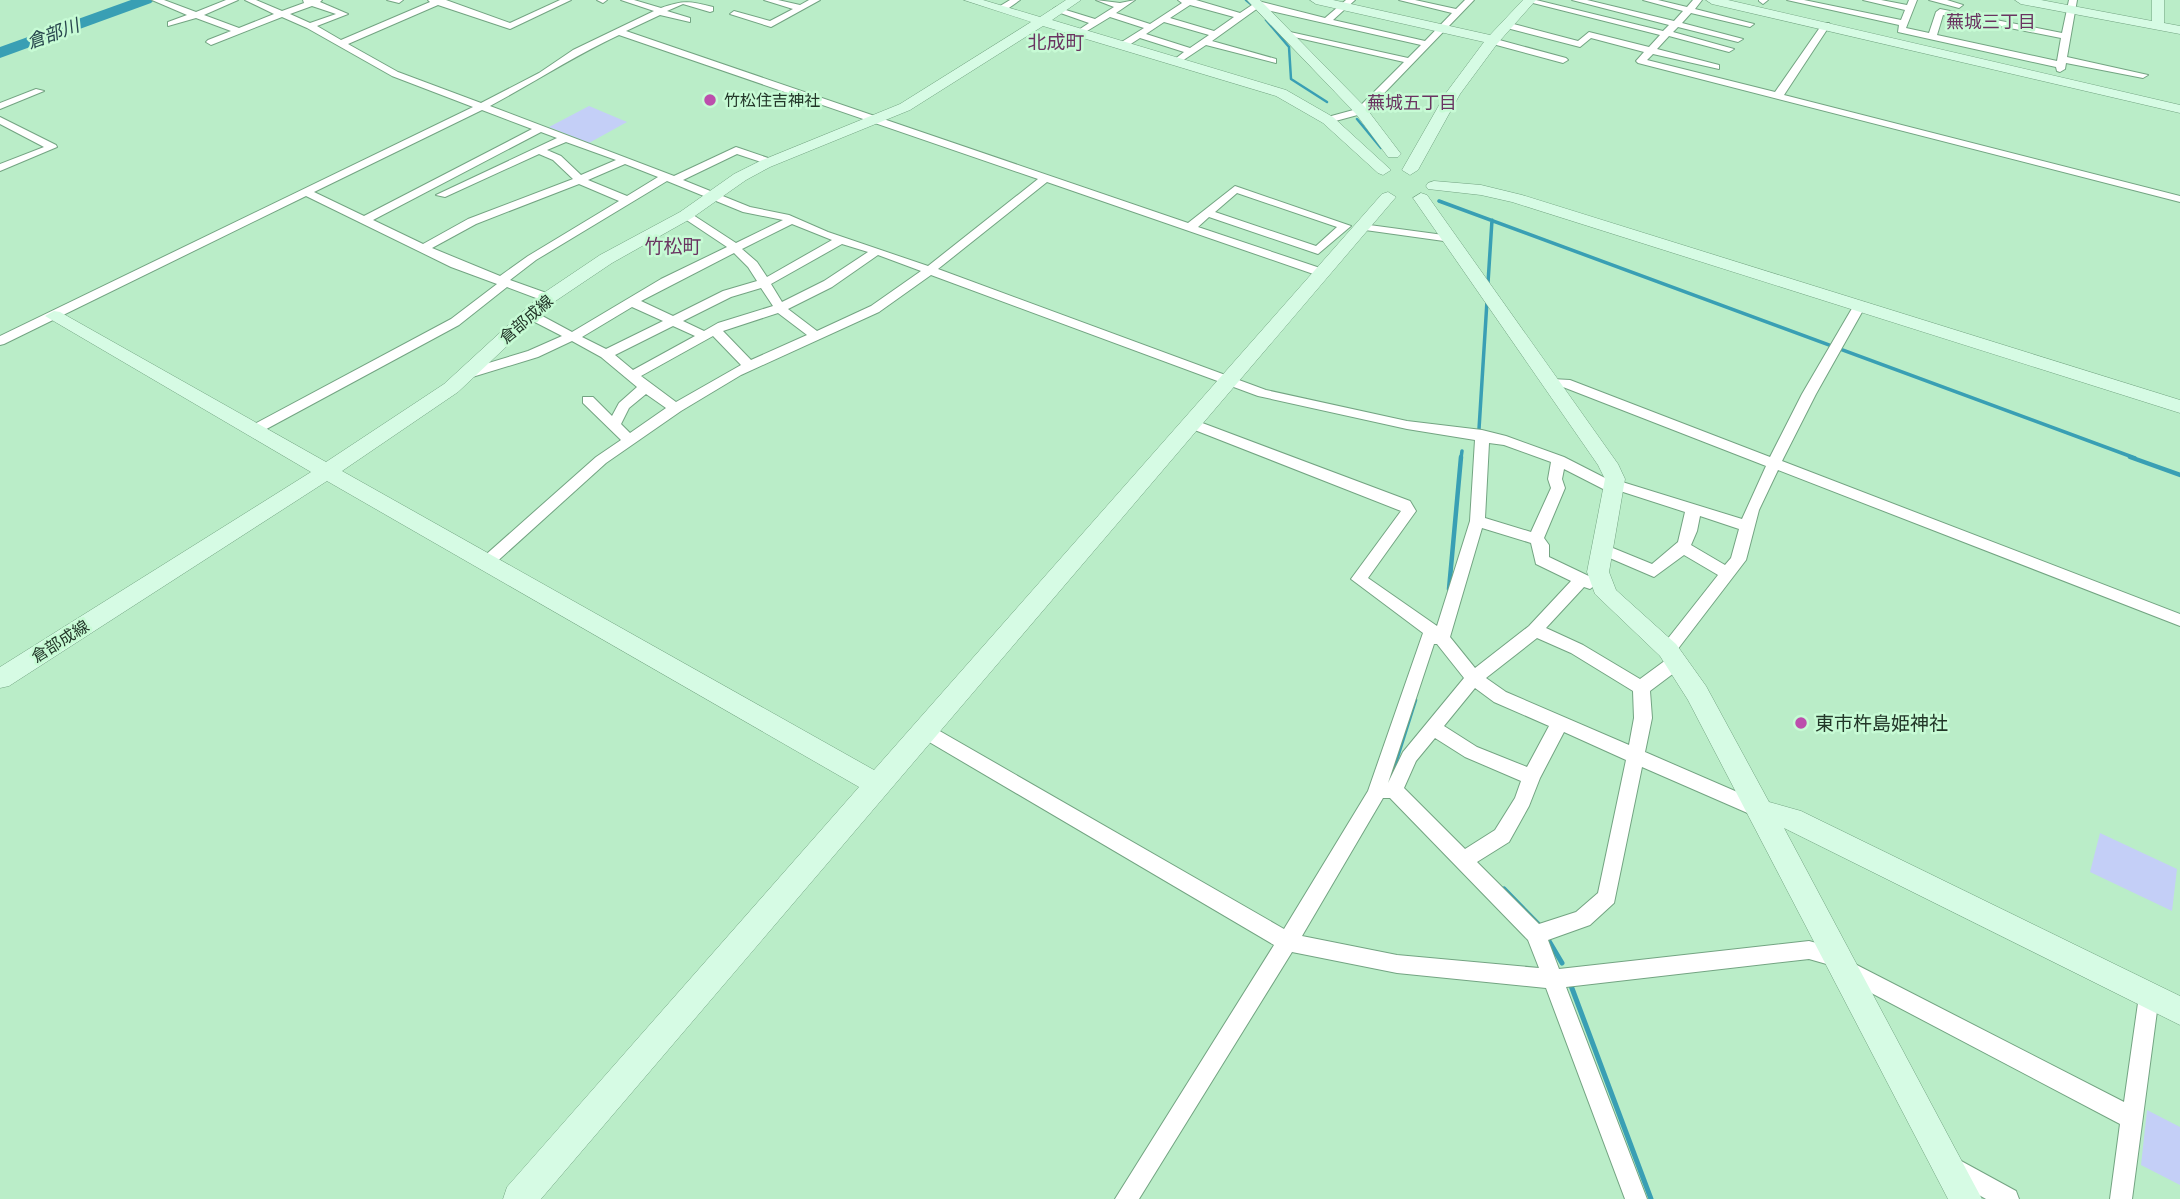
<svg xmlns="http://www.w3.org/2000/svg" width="2180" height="1199" viewBox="0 0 2180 1199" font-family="Signika,'Noto Sans JP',sans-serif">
	<rect width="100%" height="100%" fill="#baedc8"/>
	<path fill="#c4cff7" d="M 589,106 L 627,122 L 589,143 L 549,127 Z
		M 2100,833 L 2177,869 L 2172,911 L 2090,872 Z
		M 2147,1110 L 2180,1127 L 2180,1185 L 2141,1165 Z"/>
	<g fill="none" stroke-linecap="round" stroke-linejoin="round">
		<path stroke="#399fb4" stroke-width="2.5" d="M 1246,0 L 1252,5
			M 1266,20 L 1289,47 L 1291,79 L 1327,102
			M 1357,119 L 1381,148
			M 1439,201 L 1442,202"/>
		<path stroke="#399fb4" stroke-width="3.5" d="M 1439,201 L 2135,458
			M 1488,283 L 1492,220
			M 1479,429 L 1487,301
			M 1461,458 L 1462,451"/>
		<path stroke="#399fb4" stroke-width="4.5" d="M 2130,457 L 2180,475
			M 1449,589 L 1461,457
			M 1392,781 L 1390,779 L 1415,700"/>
		<path stroke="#399fb4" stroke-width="5" d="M 1504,889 L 1542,928
			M 1546,936 L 1562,963
			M 1570,983 L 1651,1199"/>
		<path fill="#399fb4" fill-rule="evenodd" d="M 131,0 L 154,0 L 151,3 L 0,58 L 0,47 Z"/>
		<defs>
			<path id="street" d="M 152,0 L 164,0 L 196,12 L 226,0 L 238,0 L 204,15 L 239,28 L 274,14 L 245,0 L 256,0 L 282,11 L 304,3 L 303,0 L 322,0 L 320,2 L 348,14 L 317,26 L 341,40 L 430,2 L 428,0 L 446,0 L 510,23 L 560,0 L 571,0 L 510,29 L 438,5 L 348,44 L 398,72 L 481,103 L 539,73 L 573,50 L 654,11 L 621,0 L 634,0 L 661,8 C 683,0 690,1 713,7 L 713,11 L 710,12 L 683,4 L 667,11 L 690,18 L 690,22 L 660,15 L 626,31 L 1188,223 L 1235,186 L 1351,226 L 1318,254 L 1209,217 L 1198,227 L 1326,270 L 1328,273 L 1322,277 L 1047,182 L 938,269 L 1266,390 L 1407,421 L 1482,430 L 1506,436 L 1564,457 L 1609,480 L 1619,481 L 1742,519 L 1766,466 L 1563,387 L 1552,387 L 1545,383 L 1552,379 L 1570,380 L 1770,457 L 1802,394 L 1854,305 L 1856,302 L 1864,302 L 1866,305 L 1816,394 L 1782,461 L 2180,614 L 2180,626 L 1778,470 L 1759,510 L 1746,560 L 1674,654 L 1662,654 L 1660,650 L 1662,646 L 1718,575 L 1684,555 L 1654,577 L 1598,553 L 1595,549 L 1603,544 L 1652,564 L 1678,542 L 1685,512 L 1620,491 L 1614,494 L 1609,492 L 1564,469 L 1562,479 L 1565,488 L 1544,538 L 1549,545 L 1549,557 L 1595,579 L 1598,583 L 1590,589 L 1584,587 L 1546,628 L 1583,645 L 1640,679 L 1670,657 L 1682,657 L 1684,662 L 1682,667 L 1650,691 L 1652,718 L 1645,752 L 1765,804 L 1768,810 L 1765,816 L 1759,818 L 1642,767 L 1614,903 L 1590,925 L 1548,940 L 1559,969 L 1809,941 L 1847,951 L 1849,961 L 2124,1102 L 2139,996 L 2142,989 L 2149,986 L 2156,989 L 2159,996 L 2132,1199 L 2110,1199 L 2120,1124 L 1839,976 L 1837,967 L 1809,959 L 1566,987 L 1647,1199 L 1625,1199 L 1546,988 L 1397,973 L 1292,952 L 1139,1199 L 1115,1199 L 1274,945 L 919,736 L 916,731 L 919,726 L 925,724 L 931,726 L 1284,929 L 1368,791 L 1423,633 L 1351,579 L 1401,511 L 1187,427 L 1185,424 L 1192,420 L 1197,421 L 1410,501 L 1416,511 L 1368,578 L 1437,626 L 1470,521 L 1475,440 L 1407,429 L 1258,396 L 931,275 L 879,312 L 741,375 L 681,411 L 606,463 L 492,566 L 482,566 L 479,562 L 482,558 L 596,457 L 621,440 L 583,403 L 583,397 L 593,397 L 612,416 L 619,403 L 637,387 L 601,357 L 572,341 L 538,357 L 469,378 L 459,378 L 459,372 L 528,351 L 562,336 L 525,317 L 525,311 L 533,311 L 572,332 L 661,279 L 727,247 L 682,217 L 682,213 L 690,213 L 736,243 L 783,220 L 743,212 L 667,181 L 536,260 L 510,280 L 552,295 L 552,301 L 544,301 L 507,287 L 459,325 L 259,433 L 249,433 L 247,430 L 249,427 L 451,319 L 497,284 L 451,267 L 306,196 L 4,344 L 0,345 L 0,336 L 473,107 L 392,76 L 307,28 L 282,17 L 211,45 L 206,42 L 208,40 L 231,31 L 196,18 L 168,26 L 168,22 L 187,15 ZM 312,6 L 336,14 L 310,23 L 290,14 ZM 619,35 L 1038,179 L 928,266 L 828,232 L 789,215 L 750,207 L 683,180 L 737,154 L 770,165 L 774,164 L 774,160 L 736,147 L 674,176 L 490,106 C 533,83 574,56 619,35 ZM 482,110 L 532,129 L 364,216 L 314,192 ZM 541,132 L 557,138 L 436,195 L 445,197 L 539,154 L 553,160 L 573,179 L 468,219 L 423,244 L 373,220 ZM 566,142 L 616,160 L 581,175 L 561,156 L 547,150 ZM 625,164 L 658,177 L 627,196 L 588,180 ZM 579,184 L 619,201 L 528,256 L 500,276 L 432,248 L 476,224 ZM 1237,193 L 1337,227 L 1316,246 L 1215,212 ZM 792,224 L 832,240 L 767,277 L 757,262 L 742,249 ZM 842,244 L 868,252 L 824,281 L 782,302 L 771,284 ZM 734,253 L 748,267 L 757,281 L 723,291 L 673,316 L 641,301 ZM 878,255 L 921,271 L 871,306 L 817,331 L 788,309 L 832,287 ZM 761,288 L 773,306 L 718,323 L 704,331 L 683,321 L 731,297 ZM 632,307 L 663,321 L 606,349 L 582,337 ZM 778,313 L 807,335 L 751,360 L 723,331 ZM 673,326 L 695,336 L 633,370 L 615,355 ZM 713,336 L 741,365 L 676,402 L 641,376 ZM 646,394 L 666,408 L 630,433 L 621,424 L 629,408 ZM 1489,443 L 1504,445 L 1551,462 L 1548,479 L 1551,488 L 1531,532 L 1485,518 ZM 1700,516 L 1739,529 L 1731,558 L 1725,565 L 1691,545 L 1697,531 ZM 1482,528 L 1531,543 L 1536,564 L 1571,581 L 1529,626 L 1475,668 L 1450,637 ZM 1537,638 L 1571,653 L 1633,691 L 1634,718 L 1629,745 L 1506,692 L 1486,678 ZM 1434,644 L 1437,644 L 1464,678 L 1403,752 L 1388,783 ZM 1475,688 L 1494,702 L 1549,726 L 1527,767 L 1477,747 L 1444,726 ZM 1564,732 L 1626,760 L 1598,893 L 1576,912 L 1539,924 L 1477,862 L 1509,842 L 1529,806 L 1540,778 ZM 1435,738 L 1465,757 L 1521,781 L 1515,798 L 1495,830 L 1465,849 L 1404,788 L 1416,761 ZM 1383,798 L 1390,798 L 1528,940 L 1539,968 L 1397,955 L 1302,936 Z
				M 387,0 L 403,0 L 399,3 Z
				M 597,0 L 607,0 L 603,3 Z
				M 764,0 L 778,0 L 800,5 L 809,0 L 820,0 L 771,27 L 730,14 L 734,11 L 770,21 L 793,9 Z
				M 1010,0 L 1020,0 L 1006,10 L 1000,10 L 1000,6 Z
				M 1096,0 L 1120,3 L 1135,0 L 1116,13 L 1150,24 L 1182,3 L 1178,0 L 1196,0 L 1240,13 L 1258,1 L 1325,18 L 1346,0 L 1355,0 L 1333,20 L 1425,41 L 1452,13 L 1399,0 L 1415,0 L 1456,9 L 1465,0 L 1474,0 L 1365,113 L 1328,123 L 1324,122 L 1324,118 L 1357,109 L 1404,62 L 1281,34 L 1281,30 L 1408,58 L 1421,45 L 1258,8 L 1212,41 L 1276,59 L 1276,63 L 1206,45 L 1176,65 L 1171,62 L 1184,52 L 1140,38 L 1126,47 L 1120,47 L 1120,43 L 1144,28 L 1110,17 L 1082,34 L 1077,31 L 1089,23 L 1052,10 L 1056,7 L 1095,19 L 1114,7 ZM 1190,5 L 1234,17 L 1214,31 L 1170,18 ZM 1164,22 L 1209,35 L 1190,48 L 1146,34 Z
				M 1536,0 L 1663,31 L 1669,25 L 1572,0 L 1587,0 L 1674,21 L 1683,11 L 1643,0 L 1658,0 L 1687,7 L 1693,0 L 1702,0 L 1695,9 L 1754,24 L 1750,27 L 1691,13 L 1682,23 L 1743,39 L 1738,42 L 1678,27 L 1673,32 L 1734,49 L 1729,52 L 1669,36 L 1657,49 L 1719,65 L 1719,69 L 1653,54 L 1647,60 L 1775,92 L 1823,23 L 1829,23 L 1830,25 L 1784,95 L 2180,196 L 2180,202 L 1638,63 L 1636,61 L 1644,52 L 1591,38 L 1580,47 L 1503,27 L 1503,23 L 1506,22 L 1578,41 L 1589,32 L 1649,47 L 1660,35 L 1525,1 Z
				M 1768,0 L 1763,4 L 1759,1 L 1759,0 Z
				M 1787,0 L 1804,0 L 1901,20 L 1905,10 L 1863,0 L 1881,0 L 1907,5 L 1909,0 L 1917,0 L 1906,28 L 1929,33 L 1936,12 L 1940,9 L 2062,33 L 2069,0 L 2077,0 L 2067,57 L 2148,75 L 2143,78 L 2066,63 L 2065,69 L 2060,72 L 2057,71 L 2056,67 L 1898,32 L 1899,25 ZM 1943,15 L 2061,38 L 2057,61 L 1937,35 Z
				M 1929,0 L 1947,0 L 1963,5 L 1959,8 Z
				M 1492,38 L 1566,58 L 1568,60 L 1563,63 L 1489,43 L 1489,39 Z
				M 36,89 L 44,91 L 0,109 L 0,103 Z
				M 0,117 L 56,145 L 57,147 L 0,171 L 0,164 L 44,147 L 0,124 Z
				M 1362,224 L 1451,236 L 1457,239 L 1451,242 L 1358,229 L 1356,227 Z
				M 1952,1156 L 2016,1191 L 2019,1199 L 1986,1199 L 1944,1175 L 1941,1167 L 1944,1159 Z"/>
			<path id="secondary" d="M 964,0 L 983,0 L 1040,17 L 1066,0 L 1081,0 L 1052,20 L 1286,90 L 1333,117 L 1391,170 L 1383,175 L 1378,173 L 1323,123 L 1276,96 L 1043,26 L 910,110 L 770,167 L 746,180 L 692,218 L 612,263 L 554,302 L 458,392 L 342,471 L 874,770 L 1382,194 L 1388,192 L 1396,197 L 541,1199 L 503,1199 L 507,1187 L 859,787 L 327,481 L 9,686 L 0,688 L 0,667 L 311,472 L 45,316 L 54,311 L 60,312 L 326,462 L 444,384 L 542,294 L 600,255 L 680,212 L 734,174 L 760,161 L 900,104 L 1031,22 Z
				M 1247,0 L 1260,0 L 1366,108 L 1401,154 L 1398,157 L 1388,157 L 1356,114 Z
				M 1310,0 L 1333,0 L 1490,35 L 1523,0 L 1536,0 L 1497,44 L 1460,94 L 1418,170 L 1410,175 L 1402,170 L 1446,93 L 1484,42 L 1316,4 Z
				M 1706,0 L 1728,0 L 2180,105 L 2180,113 L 1712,4 Z
				M 2015,0 L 2041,0 L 2152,21 L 2152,0 L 2164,0 L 2164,23 L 2180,26 L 2180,34 L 2021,4 Z
				M 1434,181 L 1481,185 L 1522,195 L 2180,400 L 2180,413 L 1512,202 L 1481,195 L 1428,189 L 1426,186 L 1428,183 Z
				M 1421,193 L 1427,195 L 1618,464 L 1625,479 L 1609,572 L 1616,590 L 1676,644 L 1706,686 L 1769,802 L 1801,811 L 2180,996 L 2180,1025 L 1784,828 L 1982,1199 L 1948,1199 L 1688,700 L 1660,656 L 1595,594 L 1587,572 L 1605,479 L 1598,465 L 1413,198 Z"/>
		</defs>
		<use href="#street" stroke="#73a482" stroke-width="2"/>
		<use href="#secondary" stroke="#73a482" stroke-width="1"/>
		<use href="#street" fill="#fff" fill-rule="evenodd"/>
		<use href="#secondary" fill="#d6fbe4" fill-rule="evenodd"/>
	</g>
	<g fill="#bc4eac" stroke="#c7fbd5" stroke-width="2.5">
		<circle cx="710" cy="100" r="7"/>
		<circle cx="1801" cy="723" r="7"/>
	</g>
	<g text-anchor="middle" stroke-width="5" stroke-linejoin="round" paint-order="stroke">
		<g font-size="16" fill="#223628" stroke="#c7fbd5" text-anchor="start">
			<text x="724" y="106">竹松住吉神社</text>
		</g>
		<g font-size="16" fill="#223628" stroke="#c7fbd5">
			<text transform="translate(526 319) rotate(-41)" y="6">倉部成線</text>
			<text transform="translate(60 641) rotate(-32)" y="6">倉部成線</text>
		</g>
		<g font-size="18" fill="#6a3461" stroke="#c7fbd5">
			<text x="1991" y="28">蕪城三丁目</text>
			<text x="1412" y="109">蕪城五丁目</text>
		</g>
		<g font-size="18" font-style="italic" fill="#27464d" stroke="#c7fbd5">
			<text transform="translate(53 34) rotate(-20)" y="6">倉部川</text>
		</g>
		<g font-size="19" fill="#6a3461" stroke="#c7fbd5">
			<text x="1056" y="49">北成町</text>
			<text x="673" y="253">竹松町</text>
		</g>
		<g font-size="19" fill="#223628" stroke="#c7fbd5" text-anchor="start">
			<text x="1815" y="730">東市杵島姫神社</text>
		</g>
	</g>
</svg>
